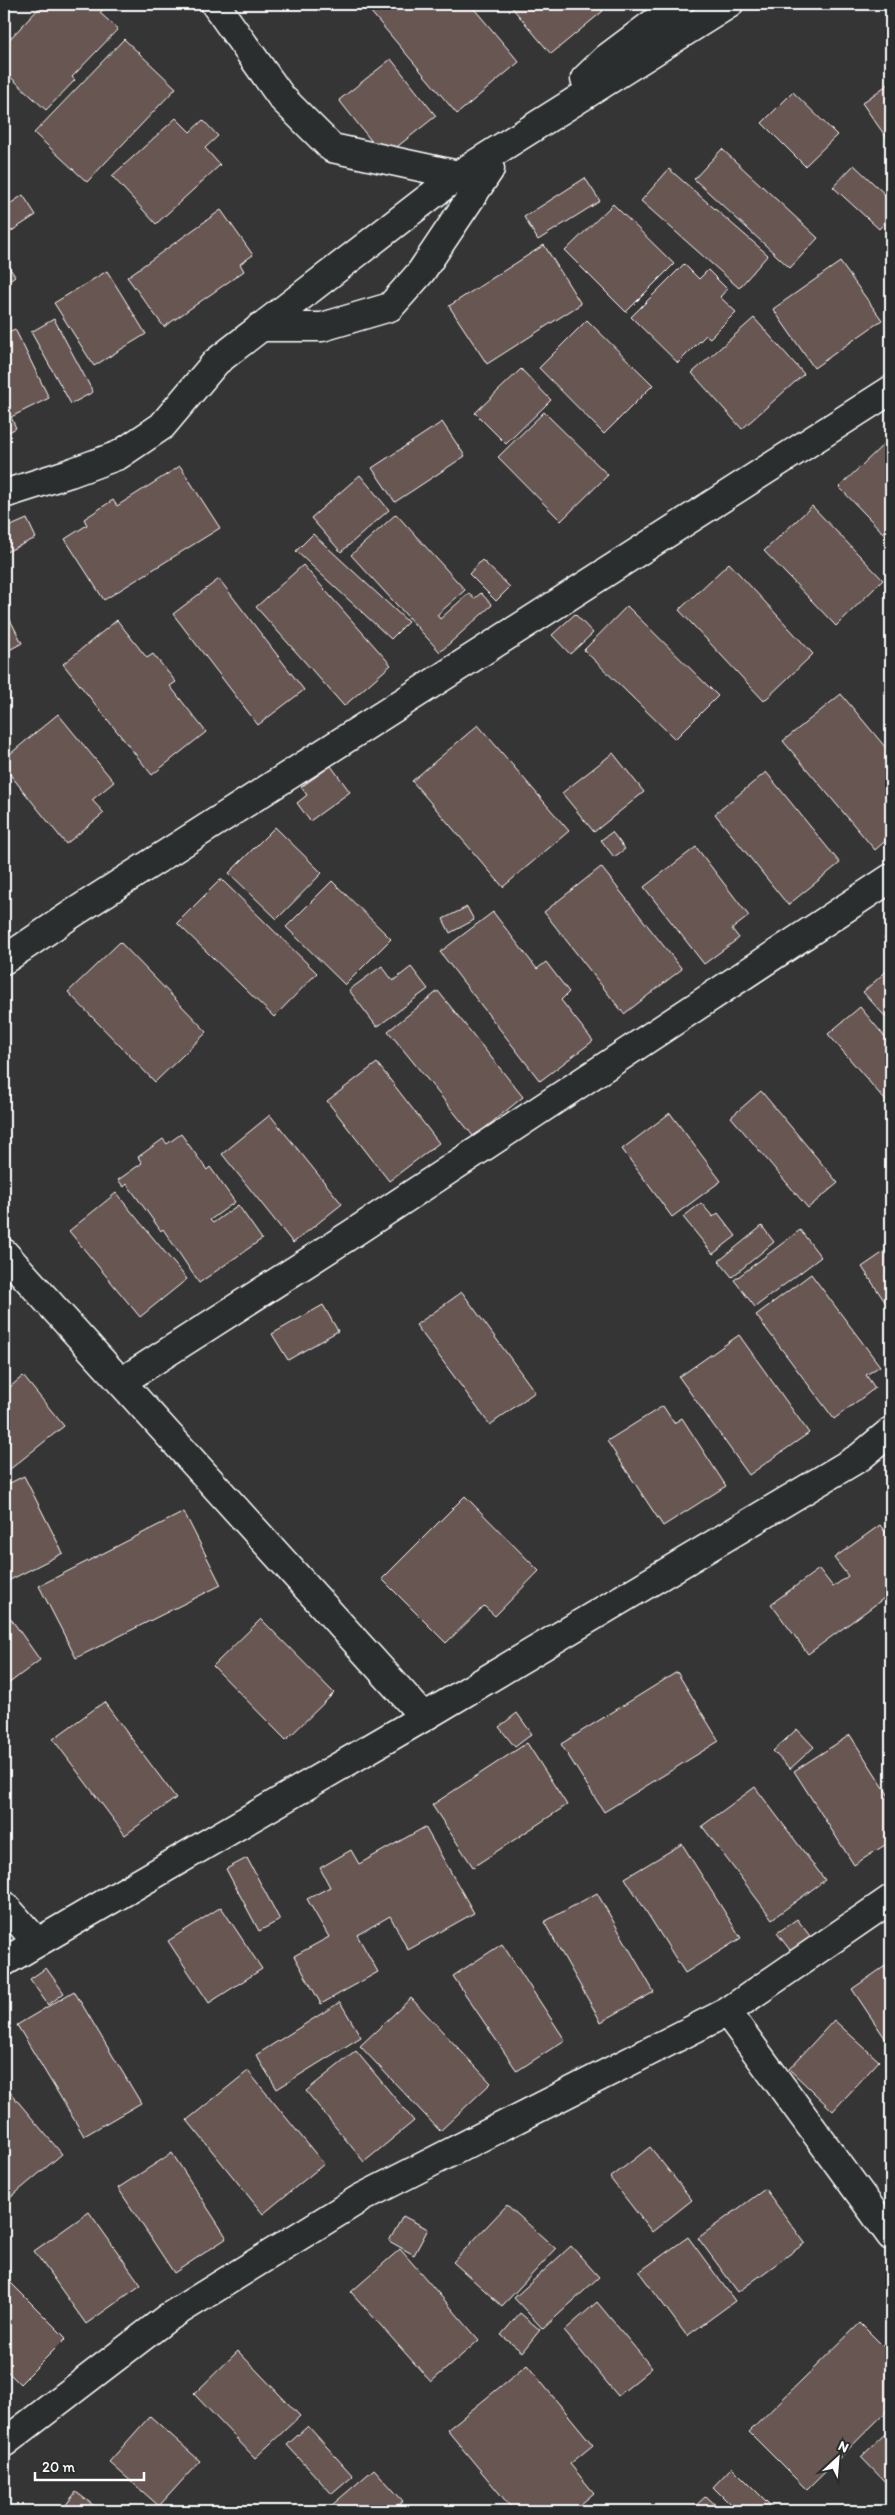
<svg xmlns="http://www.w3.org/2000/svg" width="895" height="2515" viewBox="0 0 895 2515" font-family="Itim,sans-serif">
	<rect width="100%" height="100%" fill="#363535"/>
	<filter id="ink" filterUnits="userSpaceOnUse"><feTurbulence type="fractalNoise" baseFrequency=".02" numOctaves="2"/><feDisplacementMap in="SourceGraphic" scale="10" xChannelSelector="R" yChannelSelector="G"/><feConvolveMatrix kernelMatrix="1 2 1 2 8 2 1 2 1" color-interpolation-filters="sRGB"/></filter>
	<g filter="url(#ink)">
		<path fill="#685752" stroke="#fff" d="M 43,4 L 107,4 L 100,13 L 118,29 L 72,77 L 75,80 L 46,110 L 4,71 L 4,45 Z
			M 366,4 L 470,4 L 519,62 L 457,114 L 365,5 Z
			M 509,4 L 596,4 L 603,11 L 551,54 Z
			M 124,39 L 176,88 L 87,182 L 34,133 Z
			M 391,59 L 436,116 L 384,157 L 339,100 Z
			M 891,82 L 891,144 L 862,103 Z
			M 793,92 L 837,135 L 805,166 L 762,123 Z
			M 176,118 L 190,132 L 203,120 L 218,136 L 205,148 L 220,165 L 156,224 L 112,176 Z
			M 722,149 L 818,238 L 790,268 L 694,179 Z
			M 854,165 L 891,200 L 891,216 L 879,229 L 833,187 Z
			M 669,169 L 768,255 L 739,288 L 641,201 Z
			M 585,178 L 600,201 L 538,240 L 524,217 Z
			M 23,195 L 36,215 L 4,236 L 4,208 Z
			M 613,204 L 674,264 L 626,312 L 565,251 Z
			M 221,210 L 253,255 L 240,264 L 244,271 L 164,327 L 127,277 Z
			M 544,245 L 581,304 L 487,364 L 449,306 Z
			M 4,260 L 15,276 L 4,284 Z
			M 840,262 L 882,320 L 814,368 L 773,309 Z
			M 684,264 L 699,279 L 708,270 L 727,289 L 720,297 L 736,312 L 710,338 L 706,335 L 678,363 L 631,317 Z
			M 107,271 L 146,334 L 94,366 L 54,303 Z
			M 754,318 L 804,374 L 742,429 L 692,373 Z
			M 54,319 L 93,392 L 71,404 L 31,332 Z
			M 587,320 L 653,385 L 604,434 L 539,368 Z
			M 15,329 L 49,398 L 11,417 L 16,428 L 4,435 L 4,334 Z
			M 521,369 L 551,400 L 506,444 L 475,413 Z
			M 544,412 L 608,475 L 561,521 L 498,457 Z
			M 442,422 L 465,456 L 395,502 L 372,468 Z
			M 884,444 L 891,452 L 891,541 L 839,487 Z
			M 180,466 L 220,528 L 104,600 L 65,539 L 87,525 L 84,519 L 113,500 L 117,506 Z
			M 360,475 L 389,510 L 341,552 L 311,518 Z
			M 812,506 L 883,580 L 836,626 L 764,551 Z
			M 396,514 L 465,590 L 437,615 L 440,619 L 469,593 L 474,599 L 481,593 L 492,605 L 440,652 L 351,555 Z
			M 27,519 L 36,538 L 4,553 L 4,529 Z
			M 313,534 L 408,622 L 391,639 L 296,551 Z
			M 482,560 L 510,587 L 496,601 L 469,574 Z
			M 729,563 L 813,654 L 764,701 L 679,610 Z
			M 303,565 L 391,665 L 344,706 L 256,607 Z
			M 219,579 L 304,690 L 258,725 L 173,614 Z
			M 627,606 L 718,696 L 675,739 L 584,650 Z
			M 4,608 L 22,643 L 4,653 Z
			M 575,614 L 593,633 L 570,654 L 552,635 Z
			M 117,620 L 147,658 L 153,654 L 176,682 L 170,686 L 206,732 L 152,775 L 63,664 Z
			M 841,694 L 891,754 L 891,836 L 875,850 L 783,741 Z
			M 58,714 L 114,782 L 92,800 L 104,813 L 66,844 L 4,767 L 4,759 Z
			M 478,725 L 569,831 L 503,887 L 412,781 Z
			M 613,753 L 644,792 L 594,832 L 562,793 Z
			M 331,766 L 350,792 L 310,821 L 297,803 L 307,795 L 301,787 Z
			M 766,772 L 840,863 L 788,905 L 715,814 Z
			M 275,827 L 322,873 L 277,919 L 229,873 Z
			M 612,832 L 625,849 L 614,857 L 601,840 Z
			M 696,847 L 749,916 L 732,929 L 739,938 L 704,964 L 644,887 Z
			M 601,867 L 682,969 L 624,1014 L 544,912 Z
			M 221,879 L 317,973 L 274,1017 L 177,923 Z
			M 332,881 L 391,939 L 345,985 L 286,927 Z
			M 467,907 L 474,920 L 450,933 L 443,919 Z
			M 493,912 L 537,969 L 546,962 L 569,992 L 561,1000 L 593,1041 L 540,1081 L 440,952 Z
			M 891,932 L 891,946 L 884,938 Z
			M 120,942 L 207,1032 L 155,1082 L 68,992 Z
			M 382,966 L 393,981 L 411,967 L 428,989 L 377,1027 L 349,990 Z
			M 891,967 L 891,1023 L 863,992 Z
			M 438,991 L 523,1097 L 474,1137 L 388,1031 Z
			M 860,1007 L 891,1044 L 891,1107 L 828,1034 Z
			M 377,1063 L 439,1143 L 389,1181 L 327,1101 Z
			M 761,1091 L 838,1183 L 808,1208 L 731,1117 Z
			M 670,1113 L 721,1181 L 672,1217 L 622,1149 Z
			M 270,1115 L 342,1204 L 293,1243 L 222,1154 Z
			M 181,1134 L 207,1170 L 210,1167 L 235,1202 L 210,1220 L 213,1223 L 238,1205 L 262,1239 L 199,1283 L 163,1229 L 161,1231 L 127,1184 L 124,1187 L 118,1180 L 142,1163 L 138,1157 L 163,1139 L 167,1144 Z
			M 116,1193 L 187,1279 L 140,1317 L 69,1231 Z
			M 701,1203 L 713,1217 L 718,1213 L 736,1236 L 713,1254 L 683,1217 Z
			M 762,1226 L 774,1242 L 732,1277 L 719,1261 Z
			M 800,1230 L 821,1257 L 755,1307 L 734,1280 Z
			M 891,1247 L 891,1311 L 862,1267 Z
			M 811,1274 L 880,1366 L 866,1375 L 875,1388 L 834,1419 L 756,1315 Z
			M 462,1292 L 535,1392 L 490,1425 L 416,1325 Z
			M 323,1305 L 338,1331 L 288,1360 L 272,1334 Z
			M 739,1335 L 809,1433 L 749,1475 L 679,1377 Z
			M 23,1376 L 64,1426 L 4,1474 L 4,1392 Z
			M 663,1406 L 674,1423 L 682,1418 L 726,1486 L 663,1526 L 607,1441 Z
			M 24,1476 L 63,1553 L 4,1583 L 4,1486 Z
			M 465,1496 L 539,1571 L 495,1616 L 484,1606 L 446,1643 L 382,1579 Z
			M 184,1512 L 221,1585 L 76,1658 L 39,1586 Z
			M 880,1525 L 891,1540 L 891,1593 L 808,1654 L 771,1604 L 819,1569 L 833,1587 L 848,1576 L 834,1558 Z
			M 4,1609 L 40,1660 L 4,1687 Z
			M 261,1619 L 334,1693 L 286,1740 L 213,1666 Z
			M 677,1672 L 719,1741 L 604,1812 L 561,1744 Z
			M 104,1702 L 176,1798 L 125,1835 L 53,1739 Z
			M 517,1713 L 532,1734 L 515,1747 L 499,1727 Z
			M 797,1729 L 814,1747 L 790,1769 L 773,1751 Z
			M 850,1735 L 891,1799 L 891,1841 L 854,1865 L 794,1771 Z
			M 527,1743 L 567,1805 L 473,1867 L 432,1805 Z
			M 755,1787 L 825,1880 L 772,1919 L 702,1826 Z
			M 425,1827 L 474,1913 L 408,1950 L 390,1916 L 357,1935 L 378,1972 L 321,2004 L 294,1956 L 329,1937 L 307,1899 L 330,1887 L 320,1868 L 351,1850 L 359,1864 Z
			M 682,1844 L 741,1938 L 685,1973 L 625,1878 Z
			M 247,1858 L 280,1920 L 259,1931 L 226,1869 Z
			M 597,1893 L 654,1992 L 601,2022 L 544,1922 Z
			M 221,1907 L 262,1969 L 209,2003 L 168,1941 Z
			M 797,1919 L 813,1940 L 793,1954 L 777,1933 Z
			M 502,1944 L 565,2040 L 517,2071 L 453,1976 Z
			M 891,1962 L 891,2047 L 852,1989 Z
			M 46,1968 L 64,1993 L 48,2005 L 30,1979 Z
			M 74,1991 L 141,2103 L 84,2136 L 17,2025 Z
			M 411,1998 L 491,2083 L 440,2131 L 360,2046 Z
			M 340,2002 L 361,2037 L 277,2089 L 256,2055 Z
			M 834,2020 L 879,2061 L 833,2111 L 789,2069 Z
			M 356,2051 L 414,2121 L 364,2162 L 306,2091 Z
			M 248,2071 L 324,2164 L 263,2214 L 187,2120 Z
			M 4,2085 L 62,2154 L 4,2203 Z
			M 650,2147 L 692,2200 L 652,2232 L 610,2178 Z
			M 172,2153 L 227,2238 L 174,2273 L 118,2188 Z
			M 765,2189 L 805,2243 L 738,2292 L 698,2238 Z
			M 507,2205 L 556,2249 L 502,2306 L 453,2262 Z
			M 89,2212 L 141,2285 L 86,2324 L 34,2251 Z
			M 403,2216 L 428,2229 L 414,2255 L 389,2241 Z
			M 688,2237 L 735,2301 L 687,2336 L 639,2272 Z
			M 571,2246 L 599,2277 L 543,2329 L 514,2298 Z
			M 400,2249 L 479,2340 L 431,2382 L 351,2292 Z
			M 4,2276 L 66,2338 L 20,2384 L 4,2368 Z
			M 597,2302 L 652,2368 L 618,2396 L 564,2331 Z
			M 520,2313 L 540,2330 L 522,2352 L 501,2335 Z
			M 860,2323 L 891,2354 L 891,2407 L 807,2490 L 749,2432 Z
			M 238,2351 L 300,2416 L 255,2458 L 194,2394 Z
			M 527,2365 L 593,2445 L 570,2464 L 594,2493 L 573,2511 L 514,2511 L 447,2430 Z
			M 150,2416 L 200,2461 L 159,2506 L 109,2462 Z
			M 308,2426 L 353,2476 L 332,2494 L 287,2445 Z
			M 891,2428 L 891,2488 L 861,2457 Z
			M 732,2467 L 774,2509 L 772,2511 L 737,2511 L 713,2487 Z
			M 374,2469 L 403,2501 L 391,2511 L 325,2511 Z
			M 76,2492 L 101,2511 L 61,2511 Z
			M 706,2496 L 722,2511 L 690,2511 Z"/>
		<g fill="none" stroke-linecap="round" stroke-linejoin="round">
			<defs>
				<path id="minor" d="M 215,4 L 282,98 L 332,148 L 458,175 L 468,181
					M 585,79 L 607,58 L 679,4
					M 260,327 L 322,327 L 390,307 L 421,272 L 490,169
					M 4,494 L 70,473 L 119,455 L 162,426 L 216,362 L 458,175 L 729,4
					M 4,960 L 75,912 L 891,390
					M 4,1253 L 424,1717
					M 121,1382 L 350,1235 L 891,878
					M 4,1905 L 37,1942
					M 4,1962 L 424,1717 L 860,1457 L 891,1431
					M 727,2012 L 891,2236
					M 4,2443 L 167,2318 L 361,2198 L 727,2012 L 891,1899"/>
			</defs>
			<use href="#minor" stroke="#fff" stroke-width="31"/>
			<use href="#minor" stroke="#2a2d2e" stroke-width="28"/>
		</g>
	</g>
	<rect width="895" height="2515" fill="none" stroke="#2a2d2e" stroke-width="20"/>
	<rect x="10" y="10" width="875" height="2495" fill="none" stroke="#fff" stroke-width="2" filter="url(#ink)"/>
	<g transform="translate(838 2458) rotate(26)" stroke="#2a2d2e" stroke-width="4" paint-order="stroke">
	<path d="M0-4L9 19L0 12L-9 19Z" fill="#ffffff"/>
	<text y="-8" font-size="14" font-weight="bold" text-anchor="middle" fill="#ffffff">N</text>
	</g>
	<path d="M35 2472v8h109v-8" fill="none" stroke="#ffffff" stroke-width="2.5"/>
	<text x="42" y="2472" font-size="15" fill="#ffffff" stroke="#2a2d2e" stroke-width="4" paint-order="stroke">20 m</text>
</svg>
